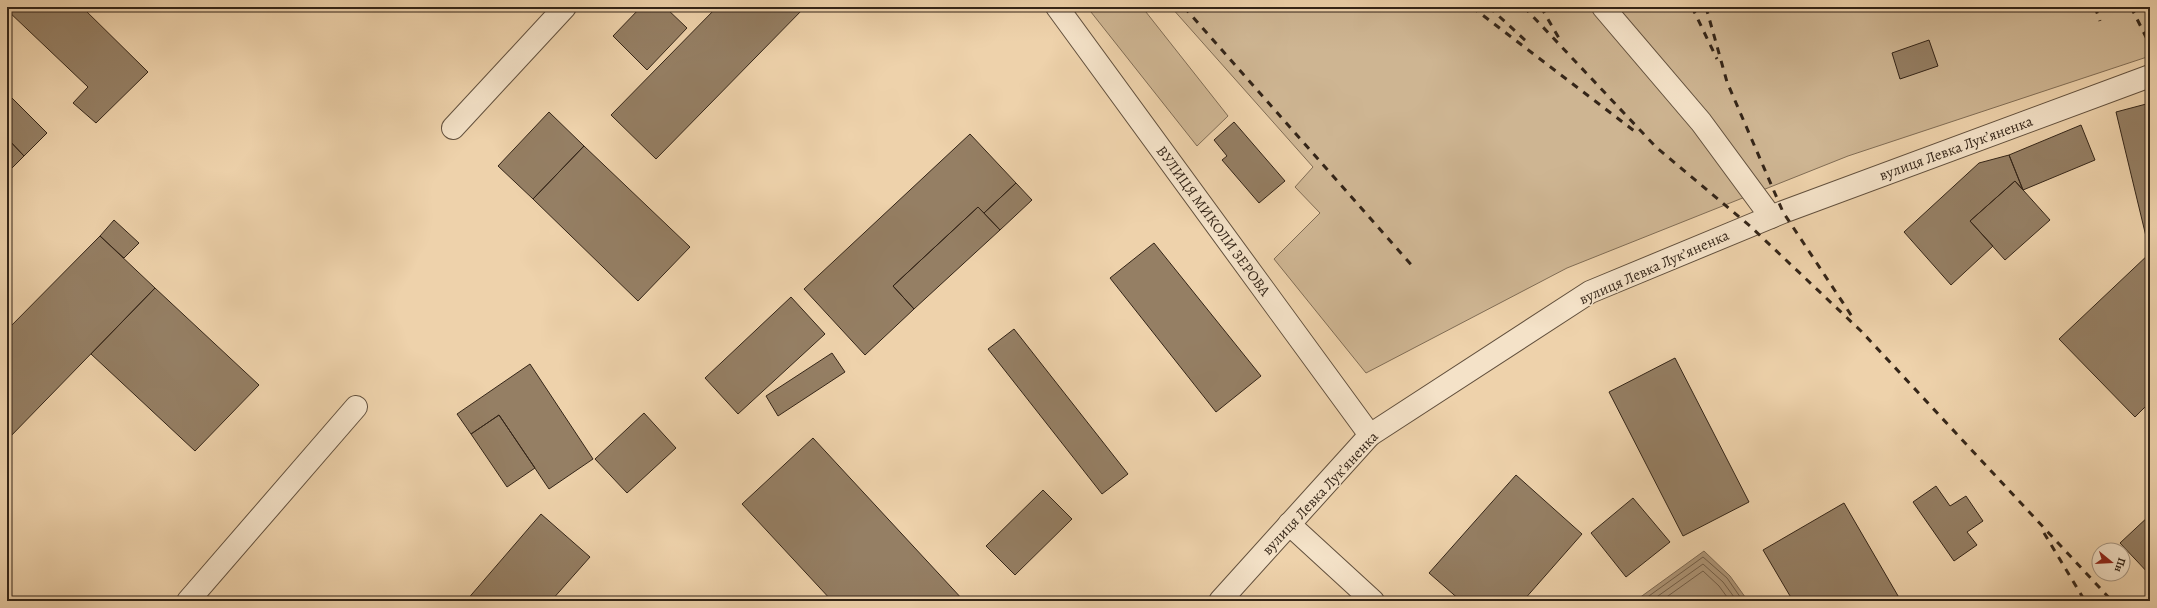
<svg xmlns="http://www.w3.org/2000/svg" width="2157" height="608" viewBox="0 0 2157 608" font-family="Alegreya,serif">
	<rect width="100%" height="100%" fill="#eed2ab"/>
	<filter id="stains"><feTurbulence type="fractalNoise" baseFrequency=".005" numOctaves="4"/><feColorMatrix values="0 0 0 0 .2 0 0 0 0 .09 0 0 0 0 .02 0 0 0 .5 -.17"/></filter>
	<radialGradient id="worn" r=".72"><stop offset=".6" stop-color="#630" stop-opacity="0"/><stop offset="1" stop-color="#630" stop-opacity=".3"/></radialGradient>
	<path fill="#ceb592" stroke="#816d55" d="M 1087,7 L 1142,7 L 1228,116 L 1197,146 Z
		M 1171,7 L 2150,7 L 2150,56 L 1848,156 L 1567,268 L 1366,373 L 1274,259 L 1320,213 L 1295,187 L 1313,167 Z"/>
	<path fill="#af9779" stroke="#7e6952" d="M 1704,551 L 1730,576 L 1748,601 L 1635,601 Z"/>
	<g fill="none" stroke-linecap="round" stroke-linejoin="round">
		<path stroke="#725e48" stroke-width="1" d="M 1642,601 L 1703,557 L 1727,578 L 1743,601
			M 1651,601 L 1703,564 L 1723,582 L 1737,601
			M 1661,601 L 1703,571 L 1719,586 L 1730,601"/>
	</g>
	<path fill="#957f64" stroke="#342518" d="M 7,7 L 82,7 L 148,72 L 96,123 L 73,103 L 88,87 L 7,10 Z
		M 641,7 L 665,7 L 687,28 L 647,70 L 613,36 Z
		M 717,7 L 805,7 L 656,159 L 611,115 Z
		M 1929,40 L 1938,66 L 1900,79 L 1892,53 Z
		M 7,93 L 47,133 L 24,156 L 7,138 Z
		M 2150,103 L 2150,253 L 2116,112 Z
		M 549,112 L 584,146 L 533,199 L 498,166 Z
		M 1234,122 L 1285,181 L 1259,203 L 1222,160 L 1227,156 L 1214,140 Z
		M 2081,125 L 2095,160 L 2023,190 L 2009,155 Z
		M 970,134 L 1016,183 L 984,213 L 978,207 L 893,286 L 914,309 L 865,355 L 804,289 Z
		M 7,138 L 24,156 L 7,173 Z
		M 584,146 L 690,247 L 638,301 L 533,199 Z
		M 2009,155 L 2023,190 L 2015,181 L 1970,221 L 1993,246 L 1951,285 L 1904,232 L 1979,163 Z
		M 2015,181 L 2050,220 L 2005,260 L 1970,221 Z
		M 1016,183 L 1032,200 L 1000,230 L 984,213 Z
		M 978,207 L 1000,230 L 914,309 L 893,286 Z
		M 114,220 L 139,243 L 124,258 L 100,236 Z
		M 100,236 L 155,288 L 7,440 L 7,330 Z
		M 1154,243 L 1261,376 L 1216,412 L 1110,278 Z
		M 2150,253 L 2150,402 L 2135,417 L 2059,339 Z
		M 155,288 L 259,385 L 195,451 L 91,354 Z
		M 791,297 L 825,334 L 738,414 L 705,378 Z
		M 1014,329 L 1128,474 L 1102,494 L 988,349 Z
		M 832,353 L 845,372 L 778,416 L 766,396 Z
		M 1675,358 L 1749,502 L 1683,536 L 1609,392 Z
		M 530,364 L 593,459 L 549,489 L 499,415 L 471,434 L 457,414 Z
		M 644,413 L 676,448 L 627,493 L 595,459 Z
		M 499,415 L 535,468 L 507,487 L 471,434 Z
		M 813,438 L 964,601 L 832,601 L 742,504 Z
		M 1516,475 L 1582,534 L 1523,601 L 1461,601 L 1429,573 Z
		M 1936,486 L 1950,506 L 1966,496 L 1983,521 L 1967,532 L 1977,545 L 1954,561 L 1913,502 Z
		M 1043,490 L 1072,519 L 1015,575 L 986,546 Z
		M 1633,498 L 1670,542 L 1626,577 L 1591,533 Z
		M 1844,503 L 1901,601 L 1793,601 L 1763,550 Z
		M 541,514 L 590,557 L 551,601 L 466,601 Z
		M 2150,515 L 2150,575 L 2120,543 Z"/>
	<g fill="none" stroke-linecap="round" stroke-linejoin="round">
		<defs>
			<g id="minor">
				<path id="s1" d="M 1057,7 L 1370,435"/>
				<path d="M 1603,7 L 1701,122 L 1771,217"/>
				<path d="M 453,128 L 565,7"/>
				<path d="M 1289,524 L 1373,601"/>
				<path d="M 188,601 L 356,407"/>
				<path d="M 1220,601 L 1370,435 L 1590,292 L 1783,212 L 2150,76"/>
			</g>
		</defs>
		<use href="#minor" stroke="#62503d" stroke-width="24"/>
		<use href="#minor" stroke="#f4e2c8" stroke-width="22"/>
		<path stroke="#342518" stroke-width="3" stroke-dasharray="7 7" stroke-linecap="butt" d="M 1184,7 L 1414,268
			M 1472,7 L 1637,133
			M 1489,7 L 1527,42
			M 1524,7 L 1656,147 L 1750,226 L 1861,331 L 2112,601
			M 1541,7 L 1560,40
			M 1692,7 L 1717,59
			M 1706,7 L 1727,82 L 1783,212 L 1853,318
			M 2095,7 L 2100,21
			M 2131,7 L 2150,45
			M 2044,533 L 2085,601"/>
	</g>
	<g text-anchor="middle" stroke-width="3" stroke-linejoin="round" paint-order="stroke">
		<g font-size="15" fill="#342518" stroke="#f4e2c8">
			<text transform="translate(1956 148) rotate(-20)" y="5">вулиця Левка Лукʼяненка</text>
			<text dy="5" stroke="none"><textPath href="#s1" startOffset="265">ВУЛИЦЯ МИКОЛИ ЗЕРОВА</textPath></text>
			<text transform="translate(1654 267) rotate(-24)" y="5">вулиця Левка Лукʼяненка</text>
			<text transform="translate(1320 493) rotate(-47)" y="5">вулиця Левка Лукʼяненка</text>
		</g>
	</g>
	<rect width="2157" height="608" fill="none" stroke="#eed2ab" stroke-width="24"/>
	<rect x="8" y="8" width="2141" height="592" fill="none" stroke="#342518" stroke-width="2"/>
	<rect x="12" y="12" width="2133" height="584" fill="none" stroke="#342518"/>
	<g transform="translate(2111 562) rotate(108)"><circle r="19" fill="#f4e2c8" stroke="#a79682"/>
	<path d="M0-3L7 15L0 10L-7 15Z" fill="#8f2418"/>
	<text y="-6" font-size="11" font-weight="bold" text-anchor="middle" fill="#342518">Пн</text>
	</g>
	<rect width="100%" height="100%" filter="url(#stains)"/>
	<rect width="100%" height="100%" fill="url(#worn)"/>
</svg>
